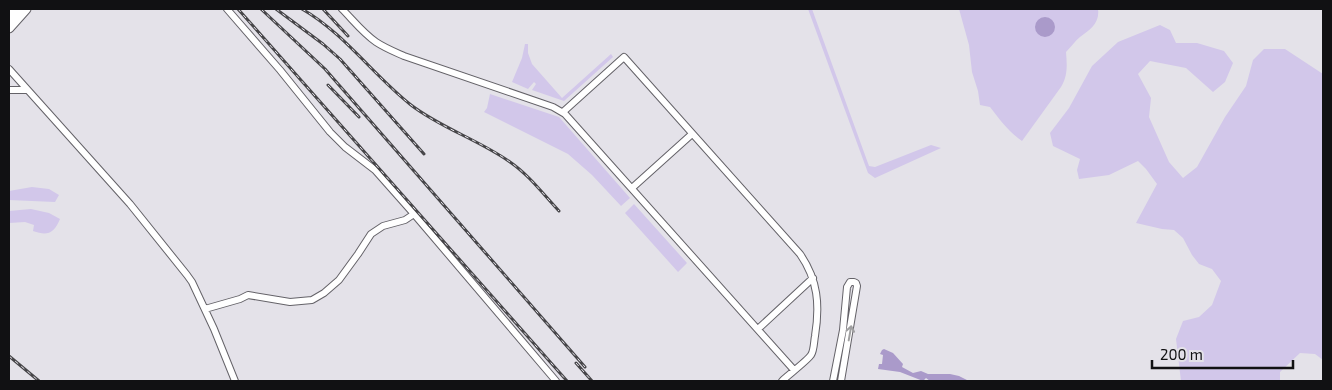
<svg xmlns="http://www.w3.org/2000/svg" width="1332" height="390" viewBox="0 0 1332 390" font-family="'Exo 2',sans-serif">
	<rect width="100%" height="100%" fill="#e4e2e9"/>
	<path fill="#d2c7ea" d="M 808,9 L 812,9 L 869,166 L 875,167 L 931,145 L 941,148 L 875,178 L 868,173 Z
		M 959,9 L 1098,9 C 1100,23 1090,30 1080,37 C 1075,41 1071,47 1066,52 C 1067,65 1068,75 1061,87 L 1022,141 C 1009,132 1000,120 990,107 L 980,105 L 978,91 L 972,72 L 969,45 Z
		M 1160,25 L 1170,30 L 1176,43 L 1197,43 L 1224,51 L 1233,63 L 1225,82 L 1213,92 L 1186,68 L 1150,61 L 1138,74 L 1151,98 L 1149,117 L 1169,162 L 1183,178 L 1197,167 L 1225,117 L 1246,86 L 1253,60 L 1264,49 L 1285,49 L 1323,74 L 1323,360 L 1315,354 L 1300,353 L 1280,372 L 1280,381 L 1181,381 L 1176,339 L 1183,321 L 1199,317 L 1212,305 L 1221,281 L 1212,269 L 1199,264 L 1192,255 L 1183,238 L 1174,230 L 1162,229 L 1136,223 L 1157,184 L 1146,169 L 1138,161 L 1109,175 L 1079,179 L 1077,170 L 1080,159 L 1053,146 L 1050,133 L 1069,108 L 1092,66 L 1118,42 Z
		M 525,44 L 528,44 L 528,53 L 532,64 L 562,98 L 611,54 L 613,57 L 564,101 L 532,90 L 536,84 L 534,82 L 528,89 L 512,82 L 522,58 Z
		M 490,94 L 559,117 L 630,198 L 621,206 L 592,175 L 568,154 L 484,112 L 487,108 Z
		M 32,187 L 49,189 L 59,195 L 55,202 L 9,200 L 9,191 Z
		M 634,204 L 687,263 L 678,272 L 625,213 Z
		M 31,209 L 49,213 L 60,219 C 54,234 47,236 33,231 L 34,225 L 25,222 L 9,223 L 9,211 Z"/>
	<path fill="#aa9aca" d="M1035 27a10 10 0 1 1 20 0a10 10 0 1 1-20 0Z
		M 884,349 L 893,353 L 903,364 L 902,367 L 913,373 L 921,371 L 928,374 L 950,374 L 959,376 L 969,381 L 951,381 L 943,380 L 930,381 L 926,378 L 923,381 L 900,372 L 878,369 L 879,364 L 882,364 L 883,355 L 880,354 L 882,350 Z"/>
	<g fill="none" stroke-linecap="round" stroke-linejoin="round">
		<defs>
			<path id="minor" d="M 227,9 L 280,70 L 330,132 L 345,147 L 375,170 L 414,214 L 556,381
				M 342,9 C 353,20 363,33 376,42 C 385,48 395,52 404,56 L 553,107 L 565,114 L 794,370
				M 9,69 L 130,204 L 187,275 L 192,282 L 214,329 L 235,381
				M 9,90 L 27,90
				M 563,112 L 624,57 L 800,254 C 818,280 820,305 815,336 C 814,341 814,351 811,355 C 808,360 787,376 782,381
				M 632,188 L 692,134
				M 205,309 L 240,299 L 248,295 L 290,302 L 312,300 L 324,293 L 339,280 L 358,254 L 371,234 L 383,226 L 405,220 L 414,214
				M 758,329 L 813,278
				M 833,381 L 843,330 L 847,287 L 850,282 L 854,282 L 856,283 L 857,286 L 841,381"/>
			<path id="major" d="M 9,16 L 15,9
				M 9,28 L 26,9"/>
		</defs>
		<use href="#minor" stroke="#646268" stroke-width="8"/>
		<use href="#major" stroke="#646268" stroke-width="11"/>
		<use href="#minor" stroke="#fff" stroke-width="6"/>
		<use href="#major" stroke="#fff" stroke-width="9"/>
		<defs>
			<path id="rail" d="M 238,9 L 567,381
				M 261,9 L 325,69 L 585,367
				M 276,9 L 323,44 L 340,59 L 424,154
				M 302,9 C 344,33 373,75 411,105 C 441,128 479,140 510,162 C 529,175 543,194 559,211
				M 323,9 L 348,36
				M 328,85 L 359,117
				M 9,356 L 39,381
				M 576,363 L 592,381"/>
		</defs>
		<use href="#rail" stroke="#464548" stroke-width="3"/>
		<use href="#rail" stroke="#e4e2e9" stroke-width="1" stroke-dasharray="4" stroke-linecap="butt"/>
	</g>
	<defs><path id="oneway-shaft" d="M-6 0H5M1.5-3L5.5 0L1.5 3" fill="none" stroke-width="1.6" stroke-linecap="round" stroke-linejoin="round" transform="scale(1.25)"/></defs>
	<use stroke="#a0a0a1" href="#oneway-shaft" transform="translate(850 333) rotate(-80)"/>
	<rect width="1332" height="390" fill="none" stroke="#111113" stroke-width="20"/>
	<path d="M1152 360v8h141v-8" fill="none" stroke="#111113" stroke-width="2.5"/>
	<text x="1160" y="360" font-size="15" fill="#111113" stroke="#e4e2e9" stroke-width="4" paint-order="stroke">200 m</text>
</svg>
